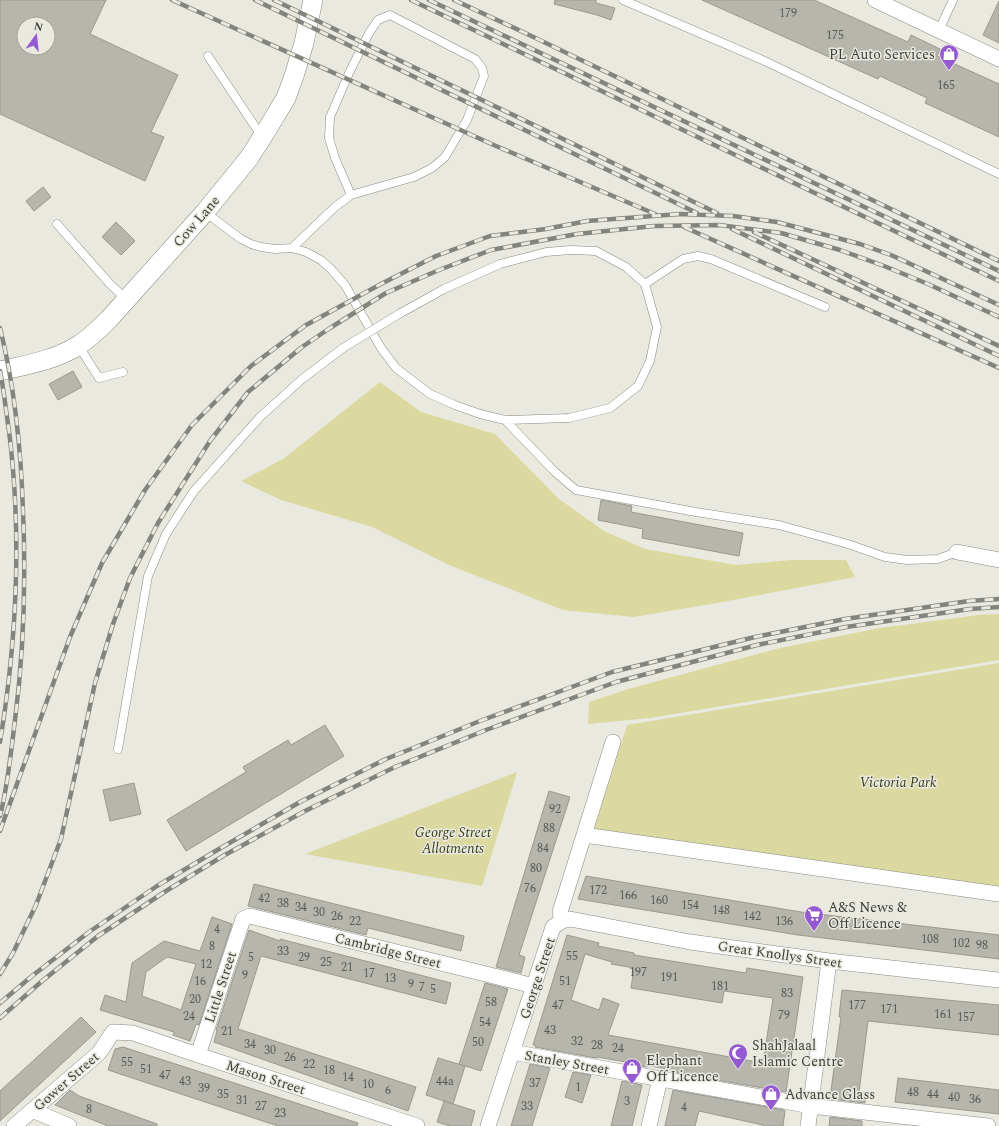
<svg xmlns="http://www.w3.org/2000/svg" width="999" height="1126" viewBox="0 0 999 1126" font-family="Spectral,serif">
	<rect width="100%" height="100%" fill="#e9e9df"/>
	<path fill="#dcd9a0" d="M 380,382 L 421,412 L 495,434 L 559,499 L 604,531 L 645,549 L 736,565 L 791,560 L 846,560 L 855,577 L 717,603 L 634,617 L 563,610 L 449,565 L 372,527 L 281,500 L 241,481 L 283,459 Z
		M 999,614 L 999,660 L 650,718 L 588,724 L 589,702 L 628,689 L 780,648 L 880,628 L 979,615 Z
		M 999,663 L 999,898 L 591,839 L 627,725 Z
		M 517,772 L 482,886 L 305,854 Z"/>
	<path fill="#b6b6ad" stroke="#999990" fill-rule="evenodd" d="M 0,0 L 106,0 L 90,34 L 178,75 L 151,132 L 164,137 L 145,181 L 0,114 ZM 24,24 L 48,24 L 48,48 L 24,48 Z
		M 555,0 L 596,0 L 596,3 L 615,8 L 611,20 L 597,15 L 554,4 Z
		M 702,0 L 814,0 L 908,42 L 911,35 L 940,49 L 937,56 L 999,84 L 999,137 L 925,103 L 927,98 L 880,76 L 878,79 Z
		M 999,1 L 999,43 L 983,35 Z
		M 43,187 L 51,197 L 34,211 L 26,201 Z
		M 116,222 L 135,241 L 121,255 L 102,237 Z
		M 73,371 L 82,387 L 58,400 L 49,384 Z
		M 601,500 L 632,506 L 631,512 L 743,533 L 739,556 L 642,538 L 643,529 L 598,520 Z
		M 325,725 L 344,756 L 186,851 L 167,820 L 246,772 L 243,767 L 288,740 L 291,745 Z
		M 134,783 L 141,814 L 110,821 L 103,790 Z
		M 549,791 L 570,797 L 519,955 L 525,957 L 521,973 L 496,967 Z
		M 586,876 L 801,912 L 999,935 L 999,959 L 798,935 L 578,899 Z
		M 254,884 L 464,936 L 461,951 L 368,928 L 366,935 L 248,906 Z
		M 212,917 L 232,924 L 199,1025 L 196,1024 L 190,1041 L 173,1035 L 174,1032 L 100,1010 L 105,995 L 126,1002 L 132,963 L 164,941 L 200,951 ZM 167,957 L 196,964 L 181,1010 L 142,996 L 146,972 Z
		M 249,930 L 280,941 L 280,939 L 451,983 L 446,1004 L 261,956 L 238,1029 L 416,1087 L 408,1111 L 214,1042 L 217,1031 L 216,1030 Z
		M 567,935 L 599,943 L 598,946 L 634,953 L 634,955 L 746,973 L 747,968 L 803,977 L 786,1092 L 677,1073 L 677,1071 L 651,1066 L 647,1066 L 647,1067 L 626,1063 L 626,1062 L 597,1057 L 596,1058 L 535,1047 L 536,1045 L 533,1045 ZM 585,954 L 612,962 L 611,964 L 634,968 L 631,988 L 722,1003 L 724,991 L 773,998 L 763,1063 L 608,1035 L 619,1004 L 603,998 L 599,1010 L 571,1000 Z
		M 485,983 L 508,989 L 481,1071 L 459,1064 Z
		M 842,990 L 999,1005 L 999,1035 L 868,1021 L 859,1092 L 866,1093 L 865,1103 L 832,1099 L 830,1098 L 841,1017 L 839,1017 Z
		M 81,1017 L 96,1032 L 0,1121 L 0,1091 Z
		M 123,1047 L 358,1123 L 357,1126 L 278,1126 L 108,1070 L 115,1049 Z
		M 438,1058 L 465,1066 L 453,1104 L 426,1095 Z
		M 530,1064 L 550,1068 L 532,1126 L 511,1126 Z
		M 573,1072 L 591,1075 L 582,1103 L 565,1097 Z
		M 898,1078 L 999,1090 L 999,1114 L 895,1102 Z
		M 622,1081 L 642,1085 L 632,1126 L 611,1126 Z
		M 70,1090 L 79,1096 L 157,1124 L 157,1126 L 108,1126 L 55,1105 Z
		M 673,1090 L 784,1110 L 785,1111 L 783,1126 L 763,1126 L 763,1125 L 699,1111 L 695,1126 L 665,1126 Z
		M 444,1101 L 475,1111 L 471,1126 L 450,1126 L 437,1122 Z
		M 830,1117 L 862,1121 L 862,1126 L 829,1126 Z"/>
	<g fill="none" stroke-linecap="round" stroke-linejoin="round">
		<defs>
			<path id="service" d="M 623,0 L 767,62 L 999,174
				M 390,15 L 475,59 L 482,68 L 484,76 L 467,120 L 445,157 L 432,168 L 414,177 L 351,195 L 335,158 L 329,138 L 330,117 L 350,71 L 369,33 L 378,20 Z
				M 939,30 L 953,0
				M 208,56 L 256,128 L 263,136
				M 205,212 L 241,239 L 251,244 L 261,247 L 275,249 L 292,248 L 306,252 L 321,260 L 331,269 L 345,285 L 381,348 L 396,368 L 430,394 L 455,405 L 480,414 L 505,420 L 569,418 L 610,408 L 638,386 L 650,361 L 657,327 L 645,284 L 626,267 L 596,251 L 571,250 L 546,252 L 500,264 L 444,289 L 399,314
				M 57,224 L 110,284 L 126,299
				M 292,248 L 335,207 L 351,195
				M 645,284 L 683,259 L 698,256 L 711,259 L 825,307
				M 78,345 L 99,378 L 123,372
				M 505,420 L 555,472 L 576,490 L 696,512 L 779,525 L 848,544 L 885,557 L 907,560 L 938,559 L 957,552
				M 118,749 L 148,576 L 166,534 L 194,491 L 260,417 L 301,380 L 343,348"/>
			<path id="minor" d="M 875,0 L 999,59
				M 957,552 L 999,560
				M 584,835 L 999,894
				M 562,921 L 560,912 L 613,742
				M 512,1052 L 811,1106 L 988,1126
				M 198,1055 L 243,919 L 250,916 L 534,986
				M 32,1110 L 69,1126
				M 14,1126 L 99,1053 L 113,1032 L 133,1033 L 198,1055 L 417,1126
				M 488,1126 L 553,927 L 562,921 L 570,919 L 690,942 L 829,961 L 999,980
				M 649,1126 L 660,1079
				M 808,1126 L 829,961"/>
			<path id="tertiary" d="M 0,371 C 26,365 56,360 79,345 C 90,338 100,328 109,319 L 205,212 L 249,158 L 263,136 L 286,98 L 294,76 L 304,43 L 313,0"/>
		</defs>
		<use href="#service" stroke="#8a8981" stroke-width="9"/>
		<use href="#minor" stroke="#8a8981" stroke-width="16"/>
		<use href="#tertiary" stroke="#8a8981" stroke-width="20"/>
		<use href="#service" stroke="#fff" stroke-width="8"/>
		<use href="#minor" stroke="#fff" stroke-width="15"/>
		<use href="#tertiary" stroke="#fff" stroke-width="19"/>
		<defs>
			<path id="rail" d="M 172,0 L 496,146 L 655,214
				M 255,0 L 697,213
				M 274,0 L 717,213
				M 411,0 L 999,281
				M 429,0 L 999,271
				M 454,0 L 523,32 L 999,261
				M 684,227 L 999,368
				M 732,229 L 999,356
				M 754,232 L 999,346
				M 0,328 C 15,388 21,449 23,511 C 26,582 24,650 15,720 C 11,751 8,785 0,816
				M 0,371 C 4,391 6,411 9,431 C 22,535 17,639 0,742
				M 0,831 L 70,637 L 102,563 L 145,490 L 192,425 L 251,366 L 306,325 L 381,284 L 436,256 L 490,236 L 546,229 L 587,221 L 680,214 L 733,216 L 777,222 L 860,244 L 891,255 L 999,305
				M 0,974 L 13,953 L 36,905 L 61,839 L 95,683 L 113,624 L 130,578 L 158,523 L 210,441 L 248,392 L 302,347 L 330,328 L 386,293 L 439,270 L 491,250 L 577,234 L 654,226 L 719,225 L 781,233 L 840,250 L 884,266 L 928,284 L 999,317
				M 0,1003 L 32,976 L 89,932 L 157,886 L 219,849 L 300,802 L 386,759 L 480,721 L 612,672 L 755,637 L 845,619 L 969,601 L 999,599
				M 0,1018 L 41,982 L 98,936 L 166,891 L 223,856 L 305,811 L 395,767 L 486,730 L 616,682 L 757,645 L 846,627 L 970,609 L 999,607"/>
		</defs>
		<use href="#rail" stroke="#84847e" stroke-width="4.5"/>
		<use href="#rail" stroke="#e9e9df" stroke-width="3" stroke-dasharray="9" stroke-linecap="butt"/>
		<defs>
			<path id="service-bridge" d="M 343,348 L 399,314"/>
		</defs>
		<use href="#service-bridge" stroke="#8a8981" stroke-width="9" stroke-linecap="butt"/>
		<use href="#service-bridge" stroke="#fff" stroke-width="8"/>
	</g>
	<defs>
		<symbol id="shop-pin" viewBox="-11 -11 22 30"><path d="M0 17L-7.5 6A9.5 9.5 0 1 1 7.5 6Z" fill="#955ad2" stroke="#e9e9df"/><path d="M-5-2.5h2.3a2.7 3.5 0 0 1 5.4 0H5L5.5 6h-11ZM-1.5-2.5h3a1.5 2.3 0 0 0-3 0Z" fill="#fff"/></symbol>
		<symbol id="supermarket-pin" viewBox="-11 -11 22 30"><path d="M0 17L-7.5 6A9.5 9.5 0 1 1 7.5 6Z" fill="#955ad2" stroke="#e9e9df"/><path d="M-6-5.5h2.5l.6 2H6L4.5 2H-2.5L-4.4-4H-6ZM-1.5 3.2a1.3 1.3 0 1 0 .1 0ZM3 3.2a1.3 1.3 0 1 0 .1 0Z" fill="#fff"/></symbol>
		<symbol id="mosque-pin" viewBox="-11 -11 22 30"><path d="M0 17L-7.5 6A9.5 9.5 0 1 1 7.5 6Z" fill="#955ad2" stroke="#e9e9df"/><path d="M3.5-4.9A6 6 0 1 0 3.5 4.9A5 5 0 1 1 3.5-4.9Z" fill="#fff"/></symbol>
	</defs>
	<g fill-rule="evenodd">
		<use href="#shop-pin" x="938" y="43" width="22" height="30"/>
		<use href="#supermarket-pin" x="803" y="904" width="22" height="30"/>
		<use href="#mosque-pin" x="727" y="1042" width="22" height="30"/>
		<use href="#shop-pin" x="621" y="1057" width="22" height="30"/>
		<use href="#shop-pin" x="760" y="1083" width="22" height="30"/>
	</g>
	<g text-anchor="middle" stroke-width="3" stroke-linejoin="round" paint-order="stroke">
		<g font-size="12" fill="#5b5b56">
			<text x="788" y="17">179</text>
			<text x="835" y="39">175</text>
			<text x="946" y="89">165</text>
			<text x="555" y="813">92</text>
			<text x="549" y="832">88</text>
			<text x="543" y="852">84</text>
			<text x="536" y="872">80</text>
			<text x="530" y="892">76</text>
			<text x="598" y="894">172</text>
			<text x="628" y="899">166</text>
			<text x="264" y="902">42</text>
			<text x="659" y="904">160</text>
			<text x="283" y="907">38</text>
			<text x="690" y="909">154</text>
			<text x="301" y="911">34</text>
			<text x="721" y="914">148</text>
			<text x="319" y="916">30</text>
			<text x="337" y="920">26</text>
			<text x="752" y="920">142</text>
			<text x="355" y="925">22</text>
			<text x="784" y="925">136</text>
			<text x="217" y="933">4</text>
			<text x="930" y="943">108</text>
			<text x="961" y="947">102</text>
			<text x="982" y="949">98</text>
			<text x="212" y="950">8</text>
			<text x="283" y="955">33</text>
			<text x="572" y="960">55</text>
			<text x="251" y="961">5</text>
			<text x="304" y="961">29</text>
			<text x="326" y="966">25</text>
			<text x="206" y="968">12</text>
			<text x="347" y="971">21</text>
			<text x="638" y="976">197</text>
			<text x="369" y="977">17</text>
			<text x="245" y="979">9</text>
			<text x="669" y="981">191</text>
			<text x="390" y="982">13</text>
			<text x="200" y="985">16</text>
			<text x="565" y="985">51</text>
			<text x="411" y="988">9</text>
			<text x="720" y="990">181</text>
			<text x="422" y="991">7</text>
			<text x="433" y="993">5</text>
			<text x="787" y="997">83</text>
			<text x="195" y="1003">20</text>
			<text x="491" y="1006">58</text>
			<text x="558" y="1009">47</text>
			<text x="857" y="1009">177</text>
			<text x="889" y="1013">171</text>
			<text x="943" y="1018">161</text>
			<text x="784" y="1019">79</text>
			<text x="189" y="1020">24</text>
			<text x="966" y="1021">157</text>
			<text x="485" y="1026">54</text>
			<text x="550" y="1034">43</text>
			<text x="227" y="1035">21</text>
			<text x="577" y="1045">32</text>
			<text x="478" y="1046">50</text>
			<text x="250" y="1048">34</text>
			<text x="597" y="1049">28</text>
			<text x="618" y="1052">24</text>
			<text x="270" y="1054">30</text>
			<text x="290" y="1061">26</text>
			<text x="127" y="1066">55</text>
			<text x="309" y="1068">22</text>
			<text x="146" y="1073">51</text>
			<text x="329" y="1074">18</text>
			<text x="165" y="1079">47</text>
			<text x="348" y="1081">14</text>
			<text x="185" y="1085">43</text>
			<text x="445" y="1085">44a</text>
			<text x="535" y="1087">37</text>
			<text x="368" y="1088">10</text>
			<text x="578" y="1091">1</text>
			<text x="204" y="1092">39</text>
			<text x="388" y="1094">6</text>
			<text x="913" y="1096">48</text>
			<text x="223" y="1098">35</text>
			<text x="933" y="1098">44</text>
			<text x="954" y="1101">40</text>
			<text x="975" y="1103">36</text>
			<text x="242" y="1104">31</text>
			<text x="627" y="1105">3</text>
			<text x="261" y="1110">27</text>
			<text x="527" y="1110">33</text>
			<text x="684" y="1111">4</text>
			<text x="89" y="1113">8</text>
			<text x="280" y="1117">23</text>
		</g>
		<g font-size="14" fill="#3d3d39" stroke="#e9e9df" text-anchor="start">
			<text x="935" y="59" text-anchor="end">PL Auto Services</text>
			<text x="828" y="912">A&amp;S News &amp;<tspan x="828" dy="16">Off Licence</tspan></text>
			<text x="752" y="1050">ShahJalaal<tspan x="752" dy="16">Islamic Centre</tspan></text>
			<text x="646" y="1065">Elephant<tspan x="646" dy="16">Off Licence</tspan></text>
			<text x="785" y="1099">Advance Glass</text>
		</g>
		<g font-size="14" fill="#3d3d39" stroke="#e9e9df">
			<text transform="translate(196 221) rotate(-49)" y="5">Cow Lane</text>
			<text transform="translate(388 950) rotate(14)" y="5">Cambridge Street</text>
			<text transform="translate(780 954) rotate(8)" y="5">Great Knollys Street</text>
			<text transform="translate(537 978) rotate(-72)" y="5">George Street</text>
			<text transform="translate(220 987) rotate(-72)" y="5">Little Street</text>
			<text transform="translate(567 1062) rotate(10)" y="5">Stanley Street</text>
			<text transform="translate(266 1077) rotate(18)" y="5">Mason Street</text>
			<text transform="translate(66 1081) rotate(-41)" y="5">Gower Street</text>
		</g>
		<g font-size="14" font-style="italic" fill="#3d3b17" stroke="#e9e9df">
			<text x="898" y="787">Victoria Park</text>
			<text x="453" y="837">George Street<tspan x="453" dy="16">Allotments</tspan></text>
		</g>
	</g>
	<g transform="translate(36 36) rotate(15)"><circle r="19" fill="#e9e9df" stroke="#a4a49d"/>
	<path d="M0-3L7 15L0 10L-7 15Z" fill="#955ad2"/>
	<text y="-6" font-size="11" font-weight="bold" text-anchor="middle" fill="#3d3d39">N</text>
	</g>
</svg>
